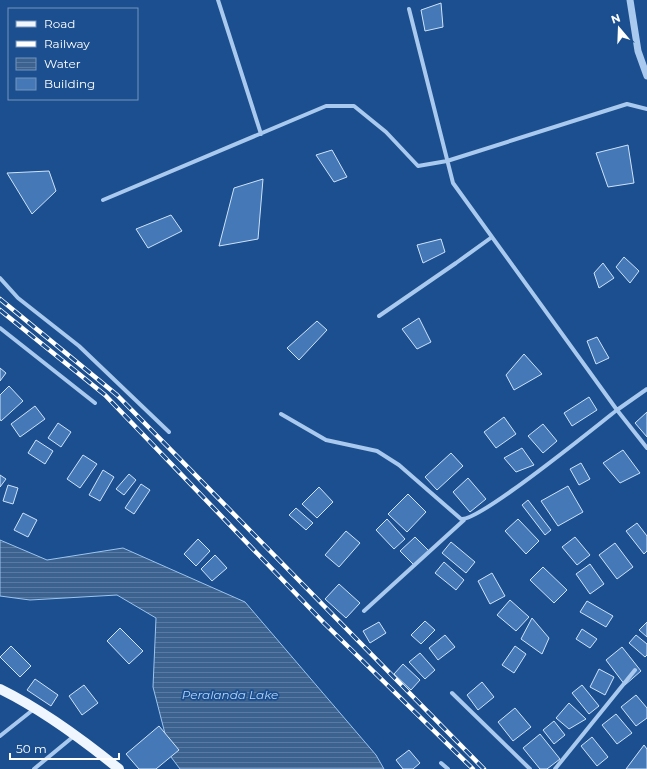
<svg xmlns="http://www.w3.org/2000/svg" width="647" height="769" viewBox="0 0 647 769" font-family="Montserrat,sans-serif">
	<defs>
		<pattern id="water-rules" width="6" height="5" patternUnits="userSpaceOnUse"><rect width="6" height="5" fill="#3c6290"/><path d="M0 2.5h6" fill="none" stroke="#597aa1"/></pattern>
	</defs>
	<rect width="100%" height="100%" fill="#1b4f8f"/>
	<path fill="url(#water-rules)" stroke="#9cc4f0" d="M 0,540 L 47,560 L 123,548 L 245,602 L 376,755 L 384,769 L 180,769 L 171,757 L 153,687 L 156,618 L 117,595 L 30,600 L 0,596 Z"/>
	<path fill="#4478b7" stroke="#cfe3fa" d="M 441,3 L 443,27 L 425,31 L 421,10 Z
		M 628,145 L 634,183 L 608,187 L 596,153 Z
		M 332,150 L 347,177 L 334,182 L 316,155 Z
		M 49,171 L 56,191 L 32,214 L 7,173 Z
		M 263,179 L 258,239 L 219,246 L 234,188 Z
		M 171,215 L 182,231 L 148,248 L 136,229 Z
		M 441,239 L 445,252 L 423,263 L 417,245 Z
		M 624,257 L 639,271 L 630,283 L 616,267 Z
		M 603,263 L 614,278 L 599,288 L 594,273 Z
		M 419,318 L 431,342 L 417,349 L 402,329 Z
		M 317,321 L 327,330 L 299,360 L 287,348 Z
		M 597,337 L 609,358 L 596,364 L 587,341 Z
		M 524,354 L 542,374 L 514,390 L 506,375 Z
		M 0,368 L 6,373 L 0,381 Z
		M 9,386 L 23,401 L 1,421 L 0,419 L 0,395 Z
		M 589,397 L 597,410 L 572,426 L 564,413 Z
		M 35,406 L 45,419 L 20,437 L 11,424 Z
		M 647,412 L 647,437 L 635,423 Z
		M 504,417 L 516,434 L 496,448 L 484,432 Z
		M 58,423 L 71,432 L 61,447 L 48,438 Z
		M 543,424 L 557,441 L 543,453 L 528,436 Z
		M 36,440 L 53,451 L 45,464 L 28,453 Z
		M 522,448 L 534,465 L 516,472 L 504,458 Z
		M 623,450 L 640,473 L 620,483 L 603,463 Z
		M 451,453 L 463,466 L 437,490 L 425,477 Z
		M 83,455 L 97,464 L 80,488 L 67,479 Z
		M 581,463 L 590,479 L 579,485 L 570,469 Z
		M 103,470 L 114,477 L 100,501 L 89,495 Z
		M 129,474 L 136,480 L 124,495 L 116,489 Z
		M 0,475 L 6,479 L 0,487 Z
		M 468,478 L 486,499 L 470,512 L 453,492 Z
		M 141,484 L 150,490 L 134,514 L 125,508 Z
		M 8,485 L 18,488 L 13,504 L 3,501 Z
		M 568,486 L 583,512 L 558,526 L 541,501 Z
		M 319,487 L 333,502 L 317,518 L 302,504 Z
		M 408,494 L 426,512 L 407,532 L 388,514 Z
		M 528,500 L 551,530 L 545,535 L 522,505 Z
		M 296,508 L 313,523 L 306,530 L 289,515 Z
		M 23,513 L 37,520 L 28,537 L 14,530 Z
		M 387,519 L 405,539 L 394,549 L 376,530 Z
		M 518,519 L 539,541 L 526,554 L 505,531 Z
		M 637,523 L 647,536 L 647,551 L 644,554 L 626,531 Z
		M 346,531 L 360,543 L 339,567 L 325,555 Z
		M 415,537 L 429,551 L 414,565 L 400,551 Z
		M 575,537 L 590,555 L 577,565 L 562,547 Z
		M 198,539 L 210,551 L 196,566 L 184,554 Z
		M 451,542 L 475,562 L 466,573 L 442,553 Z
		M 615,543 L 633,567 L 617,579 L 599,555 Z
		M 215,555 L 227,568 L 212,581 L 201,569 Z
		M 444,562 L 464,580 L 456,590 L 435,573 Z
		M 590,564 L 604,584 L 590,594 L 576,574 Z
		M 543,567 L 567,590 L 554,603 L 530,580 Z
		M 492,573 L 505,596 L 490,604 L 478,581 Z
		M 339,584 L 360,603 L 346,618 L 325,599 Z
		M 510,600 L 529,617 L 516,631 L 497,615 Z
		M 587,601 L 613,616 L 606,627 L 580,612 Z
		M 532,618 L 549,638 L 542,654 L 521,639 Z
		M 425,621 L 435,630 L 421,644 L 411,635 Z
		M 379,622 L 386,633 L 370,643 L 363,631 Z
		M 647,622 L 647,637 L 639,630 Z
		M 120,628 L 143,651 L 129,664 L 107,641 Z
		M 582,629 L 597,639 L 590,648 L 576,639 Z
		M 445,635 L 455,647 L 438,660 L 429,648 Z
		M 636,635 L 647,644 L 647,655 L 645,657 L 629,643 Z
		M 11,646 L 31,666 L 20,677 L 0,657 Z
		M 515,646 L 526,654 L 514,673 L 502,665 Z
		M 622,647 L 641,671 L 625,685 L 606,660 Z
		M 420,653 L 435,670 L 425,679 L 409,662 Z
		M 403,664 L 420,680 L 411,690 L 394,674 Z
		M 599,669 L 614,677 L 605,695 L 590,687 Z
		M 35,679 L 58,695 L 51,706 L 27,690 Z
		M 482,682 L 494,697 L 478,710 L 467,695 Z
		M 84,685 L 98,703 L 82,715 L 69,696 Z
		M 582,685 L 599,706 L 589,714 L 572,693 Z
		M 636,695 L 647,708 L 647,718 L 636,726 L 621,707 Z
		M 569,703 L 586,719 L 569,729 L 556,718 Z
		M 515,708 L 531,727 L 513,741 L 498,722 Z
		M 616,714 L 632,733 L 617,744 L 602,725 Z
		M 554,721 L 565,735 L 554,744 L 543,730 Z
		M 159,726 L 179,750 L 156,769 L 139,769 L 126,754 Z
		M 540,734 L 560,759 L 547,769 L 540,769 L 523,748 Z
		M 592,737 L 608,757 L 597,766 L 581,746 Z
		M 644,745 L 647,749 L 647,769 L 626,769 Z
		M 409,750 L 420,763 L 413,769 L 403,769 L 396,760 Z"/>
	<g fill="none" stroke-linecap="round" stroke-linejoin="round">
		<path stroke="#a9c9ee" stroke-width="4" d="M 218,0 L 261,134
			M 409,9 L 453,183 L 617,410 L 647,448
			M 103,200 L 326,106 L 354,106 L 386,132 L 418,166 L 447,161 L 627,104 L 647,109
			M 0,278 L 18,298 L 79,346 L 169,432
			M 379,316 L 456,263 L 492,237
			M 0,328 L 95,403
			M 281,414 L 326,440 L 377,451 L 399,465 L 461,519 C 479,522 595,427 617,410 C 627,403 637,396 647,389
			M 364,611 L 464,520
			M 452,693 L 530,769
			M 0,736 L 34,709
			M 441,763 L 448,769
			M 34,769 L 74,736
			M 555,769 L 635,670"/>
		<path stroke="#a9c9ee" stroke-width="7" d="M 630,0 L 638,51 L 647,76"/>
		<path stroke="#f0f6ff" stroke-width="10" d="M 0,689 C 43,710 82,739 119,769"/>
		<defs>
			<path id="rail" d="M 0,299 L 117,395 L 484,769
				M 0,310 L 105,395 L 324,623 L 473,769"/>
		</defs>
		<use href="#rail" stroke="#fff" stroke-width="4.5"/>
		<use href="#rail" stroke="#1b4f8f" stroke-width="3" stroke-dasharray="9" stroke-linecap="butt"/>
	</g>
	<g text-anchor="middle" stroke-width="3.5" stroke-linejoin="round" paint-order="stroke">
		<g font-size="12" font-style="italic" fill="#b5d3f5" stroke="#1b4f8f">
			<text x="230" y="699">Peralanda Lake</text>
		</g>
	</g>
	<rect x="8" y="8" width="130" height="92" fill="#1b4f8f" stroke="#7695bc"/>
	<rect x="16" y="21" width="20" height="6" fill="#f0f6ff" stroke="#7695bc"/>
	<text x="44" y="28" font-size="12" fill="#ffffff">Road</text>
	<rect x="16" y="41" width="20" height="6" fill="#ffffff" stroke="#7695bc"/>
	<text x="44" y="48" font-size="12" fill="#ffffff">Railway</text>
	<rect x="16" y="58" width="20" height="12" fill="url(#water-rules)" stroke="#7695bc"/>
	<text x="44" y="68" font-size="12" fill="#ffffff">Water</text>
	<rect x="16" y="78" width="20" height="12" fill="#4478b7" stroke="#7695bc"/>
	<text x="44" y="88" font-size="12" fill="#ffffff">Building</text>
	<g transform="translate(619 28) rotate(341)" stroke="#1b4f8f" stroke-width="3" paint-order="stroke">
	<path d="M0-3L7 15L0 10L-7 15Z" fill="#ffffff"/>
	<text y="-6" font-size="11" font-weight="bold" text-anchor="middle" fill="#ffffff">N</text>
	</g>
	<path d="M10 753v6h109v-6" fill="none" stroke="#ffffff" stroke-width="2"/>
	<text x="16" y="753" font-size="12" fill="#ffffff" stroke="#1b4f8f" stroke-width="3" paint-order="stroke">50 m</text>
</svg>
